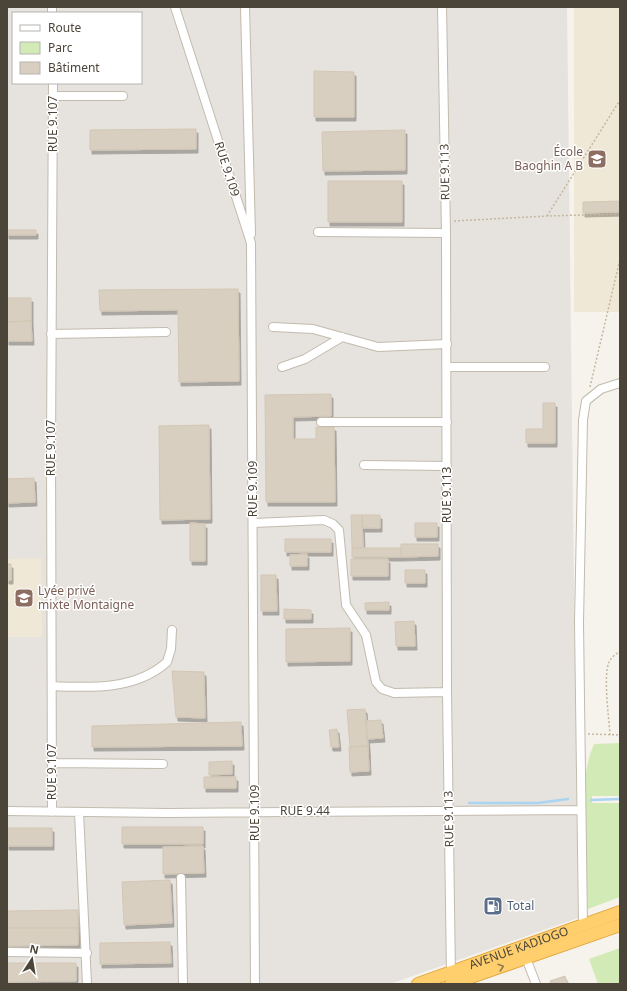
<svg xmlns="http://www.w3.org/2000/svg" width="627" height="991" viewBox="0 0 627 991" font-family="'Noto Sans',sans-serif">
	<defs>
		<filter id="shadow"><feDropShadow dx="2" dy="4" stdDeviation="0" flood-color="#0004"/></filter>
	</defs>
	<rect width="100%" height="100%" fill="#f6f3ec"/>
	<path fill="#e6e2dd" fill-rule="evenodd" d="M 7,7 L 567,7 L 578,918 L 390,984 L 7,984 ZM 13,13 L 141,13 L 141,83 L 13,83 Z"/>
	<path fill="#efe8d6" d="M 574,7 L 620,7 L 620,312 L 574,312 Z
		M 41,558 L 42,637 L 7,637 L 7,559 Z"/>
	<path fill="#d2eab5" d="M 620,743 L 620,796 L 592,796 L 592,803 L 620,803 L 620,897 L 588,909 C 586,862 575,787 594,744 Z
		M 620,948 L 620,984 L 598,984 L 589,959 Z"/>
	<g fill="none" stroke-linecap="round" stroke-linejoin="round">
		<path stroke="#a9d4f2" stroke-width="2.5" d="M 591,800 L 620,799
			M 469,803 L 538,803 L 568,799"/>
	</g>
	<path fill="#d8cfc1" stroke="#d3c7b4" filter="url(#shadow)" d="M 314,71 L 354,72 L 354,117 L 314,117 Z
		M 196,129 L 196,149 L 90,150 L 90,130 Z
		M 405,130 L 405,170 L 323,171 L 322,132 Z
		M 328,181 L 402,181 L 402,222 L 328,222 Z
		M 620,201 L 620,212 L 583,213 L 583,202 Z
		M 7,230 L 36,230 L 36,235 L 7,235 Z
		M 238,289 L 239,381 L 179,382 L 178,310 L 100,311 L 99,290 Z
		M 7,298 L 31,298 L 31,321 L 7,322 Z
		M 31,321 L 32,341 L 7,341 L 7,322 Z
		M 331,394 L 331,416 L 293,417 L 293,439 L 316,439 L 316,427 L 334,427 L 335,502 L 266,502 L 265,395 Z
		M 543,403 L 555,403 L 555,443 L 526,443 L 526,429 L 543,429 Z
		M 209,425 L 210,519 L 160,520 L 159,426 Z
		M 34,478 L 35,502 L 7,503 L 7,479 Z
		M 351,515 L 362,515 L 363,548 L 352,548 Z
		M 362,515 L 380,515 L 380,528 L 363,528 Z
		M 190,523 L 205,524 L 205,561 L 190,561 Z
		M 415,523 L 437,523 L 437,537 L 415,537 Z
		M 285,539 L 331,539 L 331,552 L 285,552 Z
		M 401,544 L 438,544 L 438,556 L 401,557 Z
		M 352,548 L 401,548 L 401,557 L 352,557 Z
		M 307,554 L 307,566 L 290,566 L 290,555 Z
		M 351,559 L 388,559 L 388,576 L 351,576 Z
		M 7,564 L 11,564 L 11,580 L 7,580 Z
		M 405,570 L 425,570 L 425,583 L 405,583 Z
		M 261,575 L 276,575 L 277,611 L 261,611 Z
		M 389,602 L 389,610 L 365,610 L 365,603 Z
		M 284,609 L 311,610 L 311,619 L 284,619 Z
		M 414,621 L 415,646 L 396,646 L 395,622 Z
		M 350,628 L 350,661 L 286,662 L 286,629 Z
		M 172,671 L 204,672 L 205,718 L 176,717 Z
		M 365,709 L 368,746 L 350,747 L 347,710 Z
		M 381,720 L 383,738 L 367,739 L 366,721 Z
		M 241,722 L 242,746 L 92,747 L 92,726 Z
		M 337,729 L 339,747 L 331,747 L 329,730 Z
		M 368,746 L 369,771 L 350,772 L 349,747 Z
		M 232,761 L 232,774 L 209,775 L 209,762 Z
		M 204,777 L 236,777 L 236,788 L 204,788 Z
		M 122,827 L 203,827 L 203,844 L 122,844 Z
		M 7,828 L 52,828 L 52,846 L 7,846 Z
		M 203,846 L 204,873 L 163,874 L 163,847 Z
		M 170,880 L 172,923 L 124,925 L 122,882 Z
		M 78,910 L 78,928 L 7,928 L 7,911 Z
		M 7,928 L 78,928 L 78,945 L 7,946 Z
		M 170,942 L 171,963 L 100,964 L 100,943 Z
		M 7,963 L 76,963 L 76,981 L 7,982 Z
		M 565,976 L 568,984 L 551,984 L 550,981 Z"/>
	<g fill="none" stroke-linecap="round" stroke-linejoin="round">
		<defs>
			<path id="minor" d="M 52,7 L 52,13
				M 175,7 L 251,243 L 255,984
				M 245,7 L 251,234
				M 442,7 L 446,233 L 447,692 L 451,976
				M 54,96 L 123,96
				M 318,232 L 446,233
				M 273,327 L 313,329 L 378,347 L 447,344
				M 51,334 L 166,332
				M 282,367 L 305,359 L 342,337
				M 447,367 L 545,367
				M 321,422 L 447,422
				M 364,465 L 447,466
				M 253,523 L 324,520 L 333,524 L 339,530 L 346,605 L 366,635 L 376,682 L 382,689 L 394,693 L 447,692
				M 52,686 C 91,688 136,690 167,662 L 171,649 L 172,630
				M 53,763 L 163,764
				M 7,811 L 168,813 L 580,810
				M 52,812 L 51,447 L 53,83
				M 79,812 L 87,984
				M 181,878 L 183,984
				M 583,925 L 579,623 L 583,420 L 586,401 L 601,389 L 620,383
				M 7,952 L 87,953
				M 524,953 L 536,984"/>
			<g id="highway">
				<path id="s1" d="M 418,984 L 620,912"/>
				<path d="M 451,984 L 620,925"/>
			</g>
		</defs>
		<use href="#minor" stroke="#c2bbae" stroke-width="10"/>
		<use href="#highway" stroke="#e0a43c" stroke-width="14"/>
		<path stroke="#c4b79f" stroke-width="1.5" stroke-dasharray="2 2" stroke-linecap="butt" d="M 547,216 L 620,100
			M 454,221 L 547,216 L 620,214
			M 590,387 L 620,259
			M 588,734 L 620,735
			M 610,735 C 609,718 603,676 609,662 C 611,658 616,653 620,652"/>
		<use href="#minor" stroke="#fff" stroke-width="8"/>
		<use href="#highway" stroke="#ffcf6e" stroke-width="12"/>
	</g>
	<defs><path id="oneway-chevron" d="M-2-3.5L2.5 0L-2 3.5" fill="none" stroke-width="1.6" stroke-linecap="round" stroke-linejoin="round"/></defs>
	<use stroke="#937c4e" href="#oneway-chevron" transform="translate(501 967) rotate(-18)"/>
	<defs>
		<symbol id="school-square" viewBox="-11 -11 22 22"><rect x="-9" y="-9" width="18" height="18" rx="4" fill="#8d6e63" stroke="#fff"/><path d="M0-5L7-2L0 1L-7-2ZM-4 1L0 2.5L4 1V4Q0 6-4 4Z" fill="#fff"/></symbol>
		<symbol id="fuel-square" viewBox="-11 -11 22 22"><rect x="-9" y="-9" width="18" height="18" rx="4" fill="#5c6f8a" stroke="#fff"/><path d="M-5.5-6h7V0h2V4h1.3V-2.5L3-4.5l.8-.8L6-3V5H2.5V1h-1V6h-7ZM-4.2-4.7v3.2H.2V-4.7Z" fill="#fff"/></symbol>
	</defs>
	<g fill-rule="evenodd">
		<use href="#school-square" x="586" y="148" width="22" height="22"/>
		<use href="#school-square" x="13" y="587" width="22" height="22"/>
		<use href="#fuel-square" x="482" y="895" width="22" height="22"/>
	</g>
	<g text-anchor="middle" stroke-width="3" stroke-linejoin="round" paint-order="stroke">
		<g font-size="12" fill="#4b4439" stroke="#fff">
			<text transform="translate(53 124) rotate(-90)" y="4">RUE 9.107</text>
			<text transform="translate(227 169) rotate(72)" y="4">RUE 9.109</text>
			<text transform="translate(445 172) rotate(-91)" y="4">RUE 9.113</text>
			<text transform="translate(51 448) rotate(-90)" y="4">RUE 9.107</text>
			<text transform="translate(253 489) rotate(-90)" y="4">RUE 9.109</text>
			<text transform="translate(447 495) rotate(-90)" y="4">RUE 9.113</text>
			<text transform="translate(52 772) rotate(-90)" y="4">RUE 9.107</text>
			<text x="305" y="815">RUE 9.44</text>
			<text transform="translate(255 813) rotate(-90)" y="4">RUE 9.109</text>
			<text transform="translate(449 819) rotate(-91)" y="4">RUE 9.113</text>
			<text dy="4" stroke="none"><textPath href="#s1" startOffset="107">AVENUE KADIOGO</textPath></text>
		</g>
		<g font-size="12" fill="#785e54" stroke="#fff" text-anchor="end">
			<text x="583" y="156">École<tspan x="583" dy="14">Baoghin A B</tspan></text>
			<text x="38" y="595" text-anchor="start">Lyée privé<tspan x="38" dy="14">mixte Montaigne</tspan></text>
		</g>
		<g font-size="12" fill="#4e5e75" stroke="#fff" text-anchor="start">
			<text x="507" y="910">Total</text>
		</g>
	</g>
	<rect width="627" height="991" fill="none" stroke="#4b4439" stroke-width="16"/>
	<rect x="12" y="12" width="130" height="72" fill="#ffffff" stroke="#b7b4b0"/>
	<rect x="20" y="25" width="20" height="6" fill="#ffffff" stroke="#b7b4b0"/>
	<text x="48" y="32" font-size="12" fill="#4b4439">Route</text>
	<rect x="20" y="42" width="20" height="12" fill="#d2eab5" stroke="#b7b4b0"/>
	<text x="48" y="52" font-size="12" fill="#4b4439">Parc</text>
	<rect x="20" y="62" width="20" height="12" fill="#d8cfc1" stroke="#b7b4b0"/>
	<text x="48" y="72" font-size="12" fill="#4b4439">Bâtiment</text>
	<g transform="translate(32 959) rotate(12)" stroke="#ffffff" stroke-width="3" paint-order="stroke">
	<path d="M0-3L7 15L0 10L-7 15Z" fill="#4b4439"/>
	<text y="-6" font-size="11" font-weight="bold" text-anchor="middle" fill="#4b4439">N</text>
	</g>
</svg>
